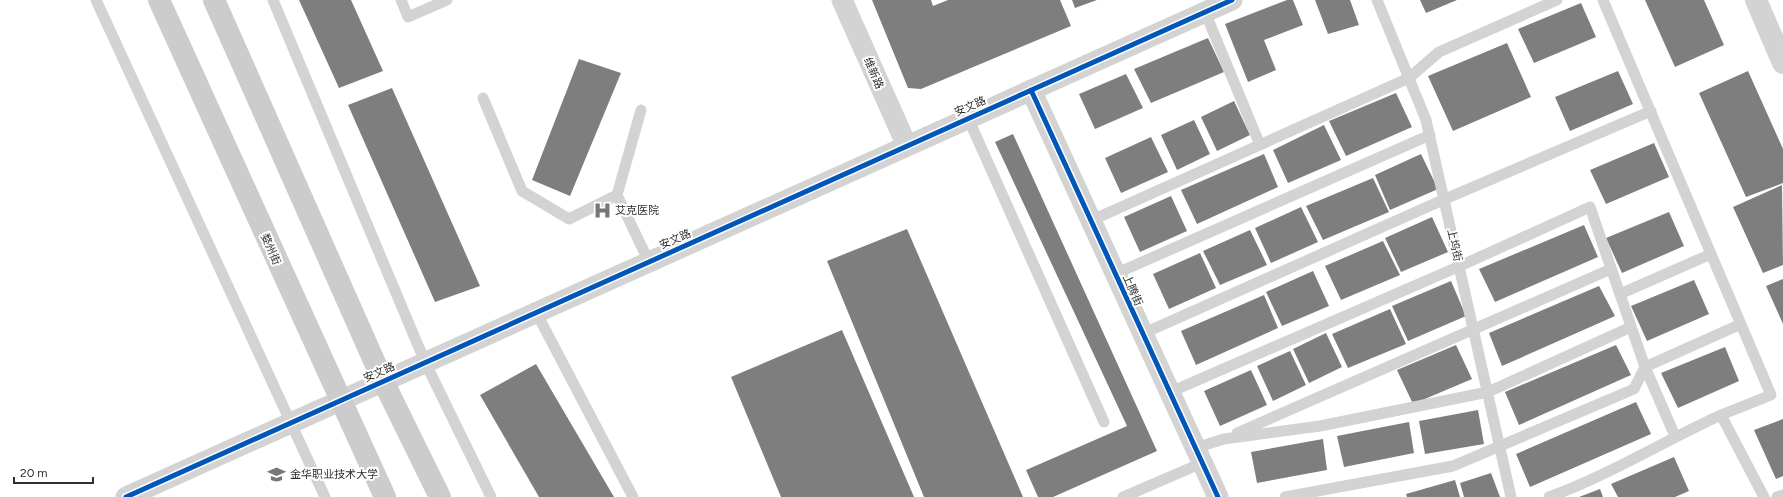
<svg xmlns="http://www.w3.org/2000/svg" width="1783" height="497" viewBox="0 0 1783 497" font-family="Figtree,'Noto Sans SC',sans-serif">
	<rect width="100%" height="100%" fill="#fff"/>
	<path fill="#7e7e7e" d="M 299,0 L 351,0 L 383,71 L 339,88 Z
		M 872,0 L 931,0 L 933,6 L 948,0 L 1060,0 L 1071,26 L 921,89 L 908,88 Z
		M 1072,0 L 1097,0 L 1075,8 Z
		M 1287,0 L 1293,0 L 1303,25 L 1264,40 L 1276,70 L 1248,82 L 1225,24 Z
		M 1315,0 L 1350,0 L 1359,25 L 1328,34 Z
		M 1420,0 L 1457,0 L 1426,13 Z
		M 1645,0 L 1704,0 L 1724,45 L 1675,67 Z
		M 1581,3 L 1596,37 L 1534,63 L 1518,29 Z
		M 1208,38 L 1224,72 L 1151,103 L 1134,69 Z
		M 1507,43 L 1531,97 L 1453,131 L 1428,76 Z
		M 579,59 L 621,73 L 570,196 L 532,180 Z
		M 1618,71 L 1633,104 L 1570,131 L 1555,97 Z
		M 1748,71 L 1783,149 L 1783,183 L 1746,197 L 1699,93 Z
		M 1126,74 L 1143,108 L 1095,129 L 1079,94 Z
		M 392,88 L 480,286 L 435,302 L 348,105 Z
		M 1396,93 L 1412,127 L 1346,156 L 1329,121 Z
		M 1234,101 L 1250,135 L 1217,151 L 1201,117 Z
		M 1194,120 L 1210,154 L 1177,170 L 1161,135 Z
		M 1324,125 L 1341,160 L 1288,183 L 1273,150 Z
		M 1013,134 L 1157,451 L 1053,497 L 1038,497 L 1026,470 L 1127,426 L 995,142 Z
		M 1151,137 L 1168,172 L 1121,193 L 1105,158 Z
		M 1654,143 L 1669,177 L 1606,204 L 1590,170 Z
		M 1264,154 L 1278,187 L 1197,224 L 1181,190 Z
		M 1421,154 L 1438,189 L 1390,210 L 1375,175 Z
		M 1373,178 L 1389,212 L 1323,240 L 1306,206 Z
		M 1782,185 L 1783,265 L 1763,273 L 1733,207 Z
		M 1171,196 L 1187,231 L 1140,252 L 1124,217 Z
		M 1301,207 L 1318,242 L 1271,263 L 1255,228 Z
		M 1669,212 L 1684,246 L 1622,273 L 1606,238 Z
		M 1432,217 L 1448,252 L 1401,272 L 1385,238 Z
		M 1584,225 L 1598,257 L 1495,302 L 1479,269 Z
		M 907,229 L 1023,497 L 924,497 L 827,261 Z
		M 1250,230 L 1267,265 L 1220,285 L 1203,251 Z
		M 1383,241 L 1400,275 L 1341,300 L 1325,266 Z
		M 1200,253 L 1216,288 L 1169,309 L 1153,274 Z
		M 1313,271 L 1329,306 L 1282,326 L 1266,292 Z
		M 1783,279 L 1783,324 L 1766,286 Z
		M 1694,280 L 1709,314 L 1647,341 L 1631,306 Z
		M 1451,281 L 1466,316 L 1408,341 L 1392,306 Z
		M 1599,286 L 1615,316 L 1502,366 L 1489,333 Z
		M 1264,295 L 1278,328 L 1196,365 L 1181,331 Z
		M 1390,309 L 1406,344 L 1348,368 L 1332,334 Z
		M 842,330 L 914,497 L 781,497 L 731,377 Z
		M 1326,333 L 1342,367 L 1309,383 L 1293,349 Z
		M 1456,345 L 1472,379 L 1413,404 L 1397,370 Z
		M 1616,345 L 1631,375 L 1519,425 L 1505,392 Z
		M 1725,347 L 1739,381 L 1678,408 L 1661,373 Z
		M 1290,351 L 1306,385 L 1273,401 L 1257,366 Z
		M 536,364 L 614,497 L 539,497 L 480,395 Z
		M 1251,370 L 1267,405 L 1220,426 L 1204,391 Z
		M 1636,402 L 1651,434 L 1530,487 L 1516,454 Z
		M 1478,410 L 1484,444 L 1425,454 L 1419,421 Z
		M 1783,419 L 1783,476 L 1776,479 L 1754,430 Z
		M 1409,422 L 1414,453 L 1344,467 L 1337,436 Z
		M 1323,439 L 1327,470 L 1257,483 L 1251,452 Z
		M 1674,457 L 1689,491 L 1675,497 L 1618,497 L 1611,484 Z
		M 1491,473 L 1500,497 L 1464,497 L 1460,483 Z
		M 1455,480 L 1460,497 L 1407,497 L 1406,494 Z
		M 1600,489 L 1603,497 L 1579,497 Z"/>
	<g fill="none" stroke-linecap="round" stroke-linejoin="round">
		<path stroke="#d3d3d3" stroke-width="11" d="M 96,0 L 325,497
			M 273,0 L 425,362 L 491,497
			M 401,0 L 408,17 L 447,0
			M 1377,0 L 1426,120 L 1511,497
			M 1603,0 L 1771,395 L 1721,415 L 1764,497
			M 1205,12 L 1260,145
			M 483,98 L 522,191 L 569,219 L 617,195 L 649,262
			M 968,118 L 1104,422
			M 617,195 L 641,110
			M 1090,221 L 1409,78 L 1439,52 L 1557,0
			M 1115,274 L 1430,135
			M 1620,294 L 1711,254
			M 536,312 L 633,497
			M 1142,334 L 1445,199 L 1651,111
			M 1168,393 L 1460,266 L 1590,207 L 1645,367 L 1675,436
			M 1237,433 L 1611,269
			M 1195,448 L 1224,439 L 1320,426 L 1488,392 L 1631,327
			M 1123,497 L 1202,463
			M 1285,497 L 1453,466 L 1634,389 L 1645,367 L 1741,324
			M 1549,497 C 1607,476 1664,441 1721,415
			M 1777,497 L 1783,495"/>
		<path stroke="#d3d3d3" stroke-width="21" d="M 842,0 L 907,146
			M 1031,90 L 1218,497
			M 126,497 L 1232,0"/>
		<path stroke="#d3d3d3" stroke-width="22" d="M 1756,0 L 1783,63"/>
		<path stroke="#ccc" stroke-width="22" d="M 159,0 L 385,497
			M 214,0 L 383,381 L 440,497"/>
		<defs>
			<path id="cycleway" d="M 1031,90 L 1218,497
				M 126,497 L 1232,0"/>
		</defs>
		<use href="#cycleway" stroke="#fff" stroke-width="8"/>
		<use href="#cycleway" stroke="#0057b8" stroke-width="5"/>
	</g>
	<defs>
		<symbol id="hospital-bare" viewBox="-9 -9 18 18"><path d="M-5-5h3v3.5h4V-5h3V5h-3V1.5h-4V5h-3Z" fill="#777" stroke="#fff" stroke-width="2.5" paint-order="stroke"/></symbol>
		<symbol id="university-bare" viewBox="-9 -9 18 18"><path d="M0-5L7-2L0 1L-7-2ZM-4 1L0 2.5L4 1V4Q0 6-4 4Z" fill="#777" stroke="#fff" stroke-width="2.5" paint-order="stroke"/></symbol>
	</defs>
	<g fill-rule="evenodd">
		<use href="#hospital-bare" x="590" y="198" width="25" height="25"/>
		<use href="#university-bare" x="264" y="462" width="25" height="25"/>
	</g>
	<g text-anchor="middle" stroke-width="4" stroke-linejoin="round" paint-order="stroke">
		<g font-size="11" fill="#2e2e2e" stroke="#fff">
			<text transform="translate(874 73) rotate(66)" y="4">维新路</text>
			<text transform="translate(970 106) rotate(-24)" y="4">安文路</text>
			<text transform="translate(675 239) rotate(-24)" y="4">安文路</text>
			<text transform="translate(1455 245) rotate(77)" y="4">上坞街</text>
			<text transform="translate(271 249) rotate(66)" y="4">婺州街</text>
			<text transform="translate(1133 290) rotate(66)" y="4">上腾街</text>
			<text transform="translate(379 372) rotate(-24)" y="4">安文路</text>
		</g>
		<g font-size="11" fill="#2e2e2e" stroke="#fff" text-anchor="start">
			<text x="615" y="214">艾克医院</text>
			<text x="290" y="478">金华职业技术大学</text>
		</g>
	</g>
	<path d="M14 477v6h79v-6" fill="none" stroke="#2e2e2e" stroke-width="2"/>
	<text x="20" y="477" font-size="12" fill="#2e2e2e" stroke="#ffffff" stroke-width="3" paint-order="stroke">20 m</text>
</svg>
